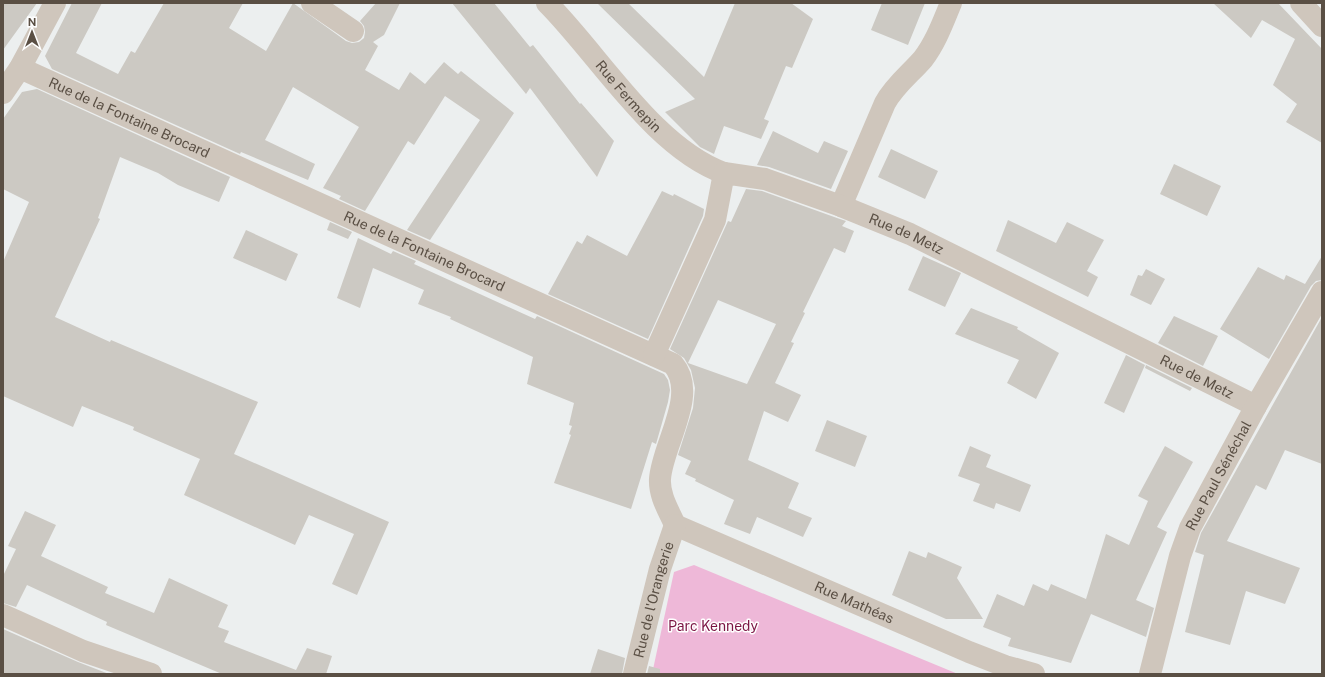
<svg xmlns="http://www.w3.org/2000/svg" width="1325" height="677" viewBox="0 0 1325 677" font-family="'Public Sans',sans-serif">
	<rect width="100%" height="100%" fill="#ecefef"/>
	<path fill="#eeb8d8" d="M 694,565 L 958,674 L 652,674 L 674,572 Z"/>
	<path fill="#ccc9c3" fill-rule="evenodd" d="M 3,3 L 37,3 L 3,50 Z
		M 72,3 L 102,3 L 76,53 L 118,74 L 131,51 L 135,53 L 164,3 L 243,3 L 229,28 L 266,51 L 293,3 L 346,41 L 352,43 L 359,42 L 364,38 L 365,32 L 364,26 L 360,21 L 376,3 L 400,3 L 384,35 L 373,42 L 378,46 L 365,70 L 399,90 L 410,72 L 425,84 L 444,62 L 458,74 L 461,71 L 514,113 L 430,240 L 407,230 L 480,120 L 445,96 L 414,145 L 408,141 L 365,211 L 339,199 L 341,196 L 323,188 L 359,127 L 293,87 L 265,140 L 315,164 L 308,180 L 241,152 L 240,154 L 52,69 L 45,56 Z
		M 452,3 L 494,3 L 530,47 L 533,45 L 580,104 L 581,103 L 614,141 L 597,177 L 530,88 L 526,94 Z
		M 597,3 L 628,3 L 704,77 L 735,3 L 791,3 L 813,19 L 792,68 L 786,66 L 764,119 L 769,121 L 761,139 L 724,126 L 714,154 L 700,147 L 665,112 L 695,99 Z
		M 882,3 L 925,3 L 908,45 L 871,30 Z
		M 1213,3 L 1278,3 L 1322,49 L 1322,143 L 1286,122 L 1297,104 L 1273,85 L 1295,39 L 1262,20 L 1251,38 Z
		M 37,89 L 230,177 L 219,202 L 178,185 L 158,173 L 120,157 L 98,218 L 100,219 L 55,317 L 110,342 L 111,340 L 258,402 L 234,454 L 389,522 L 357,595 L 332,584 L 354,534 L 309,515 L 295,545 L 184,495 L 200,459 L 133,430 L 134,427 L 82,406 L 73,427 L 3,396 L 3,262 L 29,202 L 3,189 L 3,119 L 22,92 Z
		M 773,131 L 818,153 L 824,141 L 848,151 L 831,189 L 769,167 L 757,165 Z
		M 891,149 L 938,171 L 925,199 L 878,177 Z
		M 1174,164 L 1221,186 L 1207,216 L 1160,194 Z
		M 746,189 L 762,191 L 837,218 L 846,221 L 842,226 L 854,231 L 845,253 L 834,248 L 803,312 L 805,313 L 791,342 L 794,343 L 775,383 L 801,395 L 788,422 L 764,411 L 748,460 L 799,483 L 788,508 L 812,518 L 803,537 L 757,517 L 750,534 L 724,524 L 734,500 L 695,481 L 696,479 L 685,474 L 691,461 L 678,455 L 693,408 L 695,388 L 691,370 L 684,358 L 670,349 L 728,221 L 731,222 ZM 718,300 L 776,324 L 747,384 L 688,363 Z
		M 662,191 L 673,196 L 674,194 L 704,209 L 703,216 L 648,339 L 548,294 L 577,241 L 582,244 L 587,235 L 627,256 Z
		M 1008,220 L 1056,243 L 1067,222 L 1104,240 L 1087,271 L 1098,277 L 1088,297 L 996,251 Z
		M 330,222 L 352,232 L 348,239 L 327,230 Z
		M 246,230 L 298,254 L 286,281 L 233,258 Z
		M 358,238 L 391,254 L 393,251 L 416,261 L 414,264 L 535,319 L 537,316 L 664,374 L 668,380 L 670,390 L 668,402 L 656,444 L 652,442 L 631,509 L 554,483 L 571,435 L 569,434 L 572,426 L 569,425 L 574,403 L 527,384 L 533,357 L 450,319 L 451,317 L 418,304 L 424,290 L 373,268 L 360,308 L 337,298 Z
		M 923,256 L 961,273 L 945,307 L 908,290 Z
		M 1322,256 L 1322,280 L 1316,281 L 1311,286 L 1269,359 L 1220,329 L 1258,267 L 1284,280 L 1286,275 L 1305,284 Z
		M 1146,269 L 1165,279 L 1151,305 L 1130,295 L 1138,275 L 1142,276 Z
		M 971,308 L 1018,327 L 1017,329 L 1059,353 L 1036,399 L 1007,383 L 1019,360 L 955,334 Z
		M 1174,316 L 1218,336 L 1203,366 L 1158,343 Z
		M 1322,317 L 1322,464 L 1285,450 L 1266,490 L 1256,485 L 1227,541 L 1300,568 L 1285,604 L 1246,591 L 1230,645 L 1185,632 L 1204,555 L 1195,552 L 1201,533 Z
		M 1126,355 L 1145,365 L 1124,413 L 1104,403 Z
		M 1146,365 L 1192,388 L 1190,391 L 1145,368 Z
		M 827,420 L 867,436 L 855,467 L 815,451 Z
		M 970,446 L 991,455 L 986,467 L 1031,485 L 1020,512 L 996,503 L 994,509 L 973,501 L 980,484 L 958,476 Z
		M 1165,446 L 1193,462 L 1157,527 L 1167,532 L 1136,600 L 1154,608 L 1146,637 L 1091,614 L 1071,663 L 1008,646 L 1011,638 L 983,627 L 997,594 L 1024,606 L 1033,584 L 1048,591 L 1051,584 L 1086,599 L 1106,534 L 1129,545 L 1148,501 L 1138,496 Z
		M 25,511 L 56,525 L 41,556 L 108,587 L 105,593 L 154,613 L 169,578 L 228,605 L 218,627 L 229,631 L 224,642 L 296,670 L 307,648 L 332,656 L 326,674 L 222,674 L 106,625 L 107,622 L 27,585 L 16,607 L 3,603 L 3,576 L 16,549 L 8,546 Z
		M 909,551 L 926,558 L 928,552 L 962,567 L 957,578 L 983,619 L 946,619 L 892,595 Z
		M 3,629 L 78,662 L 109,674 L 3,674 Z
		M 598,649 L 625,658 L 622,674 L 590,674 Z
		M 649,666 L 660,669 L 660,674 L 647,674 Z"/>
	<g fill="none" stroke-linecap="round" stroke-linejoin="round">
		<g stroke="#cfc6bc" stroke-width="22">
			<path d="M 312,3 L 353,31"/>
			<path id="s1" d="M 547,3 C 599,55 654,148 724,173"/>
			<path d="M 1301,3 L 1322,26"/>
			<path id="s2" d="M 20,68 L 673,364 C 699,394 662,445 660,479 C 659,496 669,511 675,525"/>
			<path d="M 3,93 L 20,68 L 55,3"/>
			<path d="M 841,206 L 885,103 C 895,85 910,74 923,59 C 936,42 943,22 951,3"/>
			<path id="s3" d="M 654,355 L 715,220 L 724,173 L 765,179 L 841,206 L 910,234 L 1256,406"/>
			<path id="s4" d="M 675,525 L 969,652 L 1005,666 L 1034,674"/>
			<path d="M 3,615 L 83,651 L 151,674"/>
			<path id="s5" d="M 634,674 L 660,569 L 675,525"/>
			<path id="s6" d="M 1150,674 L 1180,556 L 1190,528 L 1256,406 L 1322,292"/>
		</g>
	</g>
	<g text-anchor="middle" stroke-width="3" stroke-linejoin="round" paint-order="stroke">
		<g font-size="14" fill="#5a4f44" stroke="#fff">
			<text dy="5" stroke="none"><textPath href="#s1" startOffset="124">Rue Fermepin</textPath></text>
			<text dy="5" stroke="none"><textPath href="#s2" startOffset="120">Rue de la Fontaine Brocard</textPath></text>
			<text dy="5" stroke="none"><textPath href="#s3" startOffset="389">Rue de Metz</textPath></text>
			<text dy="5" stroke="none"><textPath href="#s2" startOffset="444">Rue de la Fontaine Brocard</textPath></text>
			<text dy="5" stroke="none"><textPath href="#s3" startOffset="713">Rue de Metz</textPath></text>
			<text dy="5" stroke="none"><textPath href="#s6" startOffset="211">Rue Paul Sénéchal</textPath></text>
			<text dy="5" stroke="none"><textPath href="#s5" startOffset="77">Rue de l'Orangerie</textPath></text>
			<text dy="5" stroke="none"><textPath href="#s4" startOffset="195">Rue Mathéas</textPath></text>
		</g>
		<g font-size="14" fill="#7b1544" stroke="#fff">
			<text x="713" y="631">Parc Kennedy</text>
		</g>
	</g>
	<rect width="1325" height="677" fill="none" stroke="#5a4f44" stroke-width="8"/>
	<g transform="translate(32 32)" stroke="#ffffff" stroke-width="3" paint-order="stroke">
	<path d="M0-3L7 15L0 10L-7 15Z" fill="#5a4f44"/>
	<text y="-6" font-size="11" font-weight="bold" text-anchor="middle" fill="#5a4f44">N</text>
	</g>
</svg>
